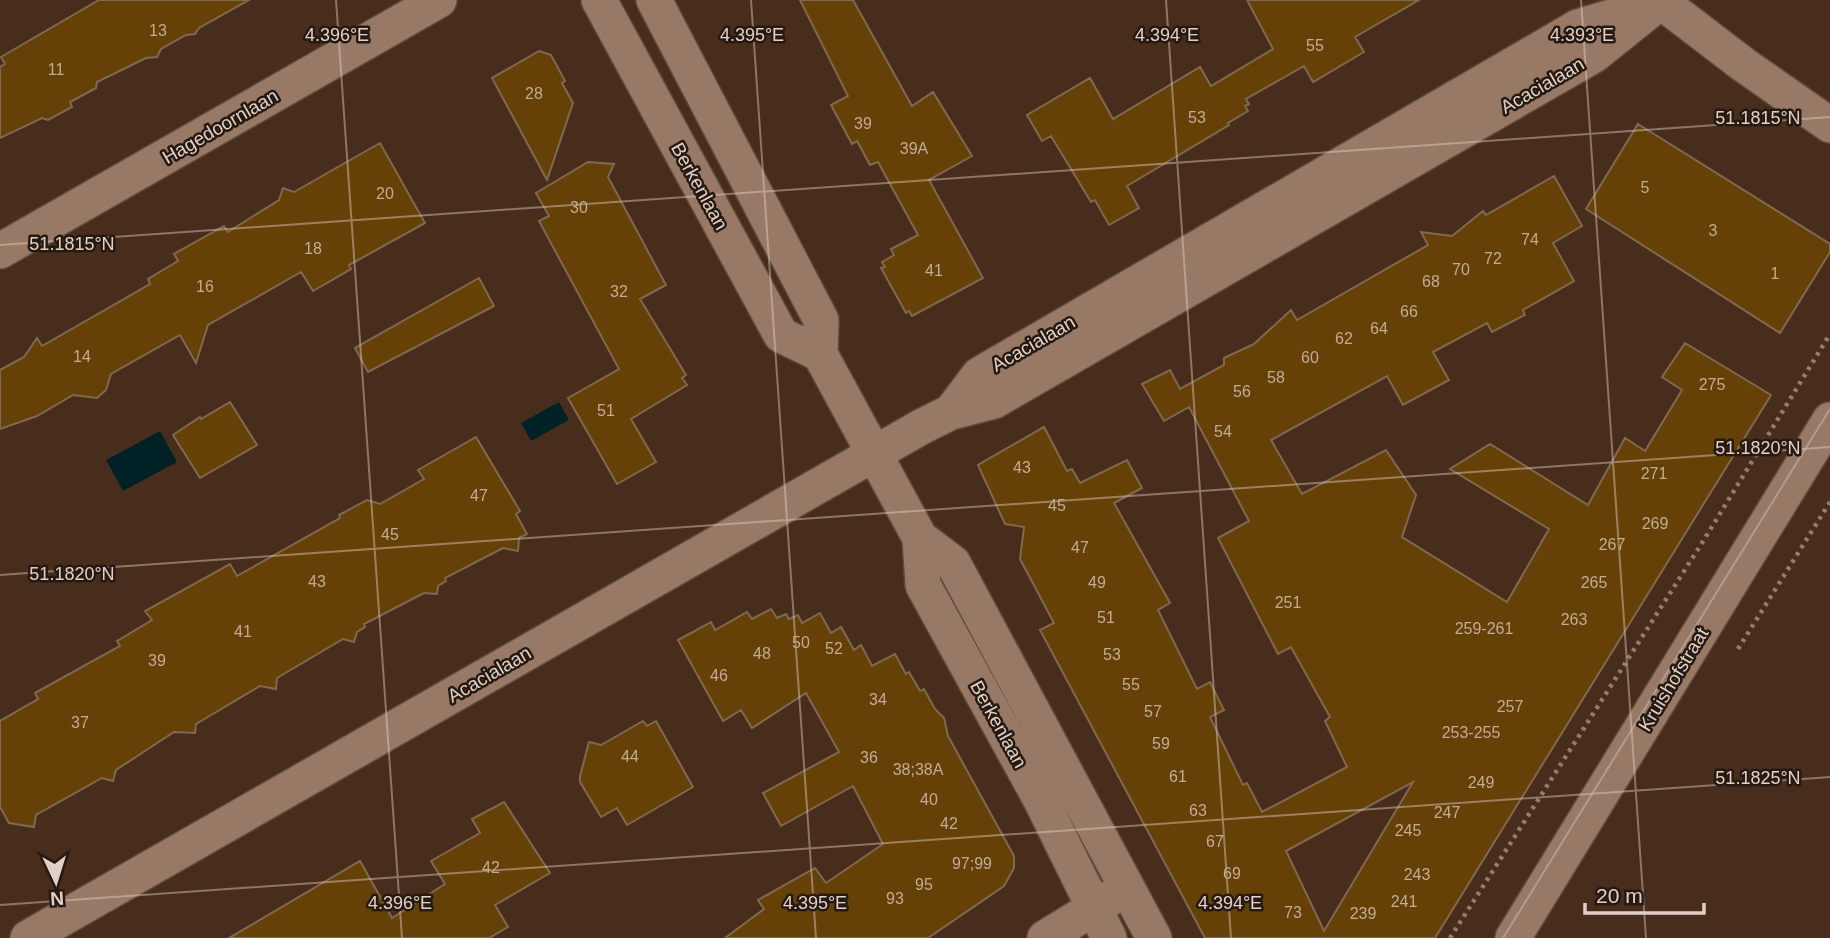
<svg xmlns="http://www.w3.org/2000/svg" width="1830" height="938" viewBox="0 0 1830 938" font-family="Helvetica,sans-serif">
	<rect width="100%" height="100%" fill="#482d1c"/>
	<path fill="#002126" d="M 559,402 L 569,420 L 531,441 L 521,423 Z
		M 160,431 L 177,462 L 123,491 L 106,460 Z"/>
	<path fill="#654108" stroke="#7f694f" stroke-width="2" fill-rule="evenodd" d="M 99,0 L 249,0 L 199,28 L 195,34 L 186,35 L 161,49 L 157,57 L 146,58 L 97,82 L 96,88 L 70,102 L 72,107 L 48,120 L 42,118 L 0,138 L 0,67 L 5,64 L 1,57 Z
		M 800,0 L 853,0 L 912,106 L 933,92 L 972,156 L 929,180 L 983,278 L 912,316 L 909,311 L 906,313 L 881,268 L 885,267 L 882,262 L 894,255 L 891,249 L 918,235 L 878,162 L 870,165 L 857,141 L 852,144 L 831,105 L 848,96 Z
		M 1247,0 L 1419,0 L 1355,37 L 1364,52 L 1313,82 L 1304,66 L 1246,99 L 1249,104 L 1245,106 L 1248,111 L 1228,123 L 1229,125 L 1127,186 L 1139,208 L 1109,225 L 1095,200 L 1091,202 L 1051,136 L 1042,141 L 1027,115 L 1090,78 L 1113,119 L 1200,67 L 1211,86 L 1273,49 Z
		M 539,51 L 551,55 L 565,81 L 562,83 L 573,103 L 547,180 L 492,78 Z
		M 1638,124 L 1830,244 L 1830,252 L 1780,333 L 1586,209 Z
		M 380,143 L 425,223 L 349,265 L 351,269 L 313,291 L 301,272 L 208,325 L 196,363 L 180,335 L 111,374 L 106,390 L 97,398 L 73,395 L 37,416 L 0,429 L 0,370 L 24,357 L 37,338 L 42,346 L 150,284 L 148,279 L 178,261 L 174,254 L 224,226 L 228,232 L 279,200 L 283,188 L 294,192 Z
		M 588,162 L 614,164 L 608,177 L 666,285 L 640,299 L 686,375 L 682,378 L 687,385 L 631,419 L 656,462 L 617,484 L 568,398 L 619,369 L 539,221 L 549,216 L 536,193 Z
		M 1554,176 L 1582,226 L 1553,243 L 1574,281 L 1523,310 L 1525,315 L 1492,332 L 1487,323 L 1433,352 L 1449,380 L 1403,405 L 1387,376 L 1271,440 L 1302,494 L 1386,450 L 1416,495 L 1402,537 L 1507,602 L 1549,529 L 1450,469 L 1490,444 L 1588,505 L 1625,438 L 1645,451 L 1682,390 L 1662,377 L 1685,343 L 1771,395 L 1435,938 L 1205,938 L 1040,630 L 1054,623 L 1020,559 L 1024,527 L 1005,524 L 978,465 L 1044,427 L 1067,471 L 1072,469 L 1080,483 L 1127,460 L 1142,488 L 1114,503 L 1170,603 L 1158,610 L 1197,689 L 1210,682 L 1224,710 L 1210,717 L 1243,785 L 1247,783 L 1262,812 L 1347,767 L 1325,721 L 1330,717 L 1291,647 L 1278,654 L 1218,538 L 1249,521 L 1189,407 L 1164,421 L 1142,384 L 1170,370 L 1180,389 L 1224,365 L 1224,358 L 1254,344 L 1291,310 L 1297,320 L 1428,245 L 1421,232 L 1452,236 L 1483,211 L 1486,215 ZM 1413,782 L 1324,931 L 1286,851 Z
		M 479,278 L 494,306 L 368,372 L 355,348 Z
		M 230,402 L 257,445 L 200,478 L 173,435 L 200,417 L 201,419 Z
		M 476,437 L 520,511 L 516,514 L 527,534 L 519,538 L 518,551 L 503,548 L 445,578 L 446,581 L 438,586 L 437,594 L 424,593 L 364,624 L 365,627 L 357,632 L 354,642 L 343,639 L 277,678 L 276,689 L 260,686 L 196,724 L 195,733 L 174,732 L 116,770 L 113,781 L 102,778 L 36,815 L 34,827 L 9,823 L 0,807 L 0,721 L 38,699 L 35,693 L 120,646 L 117,641 L 152,620 L 145,611 L 230,564 L 237,576 L 340,518 L 339,515 L 367,500 L 380,504 L 424,479 L 418,470 Z
		M 771,609 L 777,618 L 786,614 L 789,619 L 798,615 L 802,623 L 820,613 L 831,633 L 841,627 L 854,650 L 861,645 L 872,666 L 895,654 L 906,674 L 909,672 L 920,691 L 924,689 L 935,709 L 944,718 L 948,736 L 1014,856 L 1014,868 L 1004,886 L 928,938 L 725,938 L 764,909 L 758,900 L 815,868 L 826,883 L 883,844 L 853,786 L 781,826 L 763,793 L 839,752 L 806,693 L 752,728 L 741,710 L 723,721 L 678,640 L 711,622 L 715,630 L 747,612 L 752,619 Z
		M 643,721 L 647,726 L 656,721 L 693,787 L 627,825 L 617,808 L 601,817 L 580,782 L 580,776 L 589,742 L 601,745 Z
		M 504,802 L 550,873 L 495,905 L 508,927 L 489,938 L 229,938 L 360,861 L 392,918 L 445,884 L 431,861 L 480,833 L 472,819 Z"/>
	<g fill="none" stroke-linecap="round" stroke-linejoin="round">
		<defs>
			<path id="minor" d="M 599,0 L 781,335 L 820,354
				M 654,0 L 821,320 L 820,354 L 920,538 L 953,563 L 1154,938
				M 1659,0 L 1744,65 L 1830,125
				M 0,251 L 439,0
				M 951,412 L 979,375 L 1578,27 L 1641,8
				M 920,538 L 923,585 L 1041,800 L 1109,938
				M 28,938 L 921,427 L 951,412 L 994,401 L 1594,55 L 1660,2
				M 1045,938 L 1112,897
				M 1513,938 L 1830,420"/>
		</defs>
		<use href="#minor" stroke="#60493a" stroke-width="38"/>
		<path stroke="#947d70" stroke-width="4.5" stroke-dasharray="3.5 5" stroke-linecap="butt" d="M 1738,649 L 1830,502
			M 1450,938 L 1702,543 L 1830,334"/>
		<use href="#minor" stroke="#987966" stroke-width="35"/>
		<path stroke="#b19c8f" stroke-width="2" d="M 1503,938 L 1830,409"/>
	</g>
	<path fill="none" stroke="#e2d0c6" stroke-width="2" stroke-opacity="0.45" d="M 336,0 L 402,938M 751,0 L 816,938M 1166,0 L 1231,938M 1581,0 L 1646,938M 0,245 L 1830,117M 0,575 L 1830,447M 0,905 L 1830,777"/>
	<g text-anchor="middle" stroke-width="5" stroke-linejoin="round" paint-order="stroke">
		<g font-size="16" fill="#c3ac96">
			<text x="158" y="36">13</text>
			<text x="1315" y="51">55</text>
			<text x="56" y="75">11</text>
			<text x="534" y="99">28</text>
			<text x="1197" y="123">53</text>
			<text x="863" y="129">39</text>
			<text x="914" y="154">39A</text>
			<text x="1645" y="193">5</text>
			<text x="385" y="199">20</text>
			<text x="579" y="213">30</text>
			<text x="1713" y="236">3</text>
			<text x="1530" y="245">74</text>
			<text x="313" y="254">18</text>
			<text x="1493" y="264">72</text>
			<text x="1461" y="275">70</text>
			<text x="934" y="276">41</text>
			<text x="1775" y="279">1</text>
			<text x="1431" y="287">68</text>
			<text x="205" y="292">16</text>
			<text x="619" y="297">32</text>
			<text x="1409" y="317">66</text>
			<text x="1379" y="334">64</text>
			<text x="1344" y="344">62</text>
			<text x="82" y="362">14</text>
			<text x="1310" y="363">60</text>
			<text x="1276" y="383">58</text>
			<text x="1712" y="390">275</text>
			<text x="1242" y="397">56</text>
			<text x="606" y="416">51</text>
			<text x="1223" y="437">54</text>
			<text x="1022" y="473">43</text>
			<text x="1654" y="479">271</text>
			<text x="479" y="501">47</text>
			<text x="1057" y="511">45</text>
			<text x="1655" y="529">269</text>
			<text x="390" y="540">45</text>
			<text x="1612" y="550">267</text>
			<text x="1080" y="553">47</text>
			<text x="317" y="587">43</text>
			<text x="1097" y="588">49</text>
			<text x="1594" y="588">265</text>
			<text x="1288" y="608">251</text>
			<text x="1106" y="623">51</text>
			<text x="1574" y="625">263</text>
			<text x="1484" y="634">259-261</text>
			<text x="243" y="637">41</text>
			<text x="801" y="648">50</text>
			<text x="834" y="654">52</text>
			<text x="762" y="659">48</text>
			<text x="1112" y="660">53</text>
			<text x="157" y="666">39</text>
			<text x="719" y="681">46</text>
			<text x="1131" y="690">55</text>
			<text x="878" y="705">34</text>
			<text x="1510" y="712">257</text>
			<text x="1153" y="717">57</text>
			<text x="80" y="728">37</text>
			<text x="1471" y="738">253-255</text>
			<text x="1161" y="749">59</text>
			<text x="630" y="762">44</text>
			<text x="869" y="763">36</text>
			<text x="918" y="775">38;38A</text>
			<text x="1178" y="782">61</text>
			<text x="1481" y="788">249</text>
			<text x="929" y="805">40</text>
			<text x="1198" y="816">63</text>
			<text x="1447" y="818">247</text>
			<text x="949" y="829">42</text>
			<text x="1408" y="836">245</text>
			<text x="1215" y="847">67</text>
			<text x="972" y="869">97;99</text>
			<text x="491" y="873">42</text>
			<text x="1232" y="879">69</text>
			<text x="1417" y="880">243</text>
			<text x="924" y="890">95</text>
			<text x="895" y="904">93</text>
			<text x="1404" y="907">241</text>
			<text x="1293" y="918">73</text>
			<text x="1363" y="919">239</text>
		</g>
		<g font-size="19" fill="#e2d0c6" stroke="#251911">
			<text transform="translate(1542 85) rotate(-30)" y="7">Acacialaan</text>
			<text transform="translate(220 126) rotate(-30)" y="7">Hagedoornlaan</text>
			<text transform="translate(700 186) rotate(61)" y="7">Berkenlaan</text>
			<text transform="translate(1033 343) rotate(-30)" y="7">Acacialaan</text>
			<text transform="translate(489 674) rotate(-30)" y="7">Acacialaan</text>
			<text transform="translate(1673 679) rotate(-59)" y="7">Kruishofstraat</text>
			<text transform="translate(999 724) rotate(61)" y="7">Berkenlaan</text>
		</g>
	</g>
	<g font-size="18" text-anchor="middle" fill="#e2d0c6" stroke="#251911" stroke-width="5" stroke-linejoin="round" paint-order="stroke">
		<text x="337" y="41">4.396°E</text>
		<text x="752" y="41">4.395°E</text>
		<text x="1167" y="41">4.394°E</text>
		<text x="1582" y="41">4.393°E</text>
		<text x="1758" y="124">51.1815°N</text>
		<text x="72" y="250">51.1815°N</text>
		<text x="1758" y="454">51.1820°N</text>
		<text x="72" y="580">51.1820°N</text>
		<text x="1758" y="784">51.1825°N</text>
		<text x="400" y="909">4.396°E</text>
		<text x="815" y="909">4.395°E</text>
		<text x="1230" y="909">4.394°E</text>
	</g>
	<g transform="translate(56 882) rotate(176)" stroke="#251911" stroke-width="5" paint-order="stroke">
	<path d="M0-5L12 26L0 18L-12 26Z" fill="#e2d0c6"/>
	<text y="-10" font-size="19" font-weight="bold" text-anchor="middle" fill="#e2d0c6">N</text>
	</g>
	<path d="M1585 903v10h119v-10" fill="none" stroke="#e2d0c6" stroke-width="3.5"/>
	<text x="1596" y="903" font-size="21" fill="#e2d0c6" stroke="#251911" stroke-width="5" paint-order="stroke">20 m</text>
</svg>
